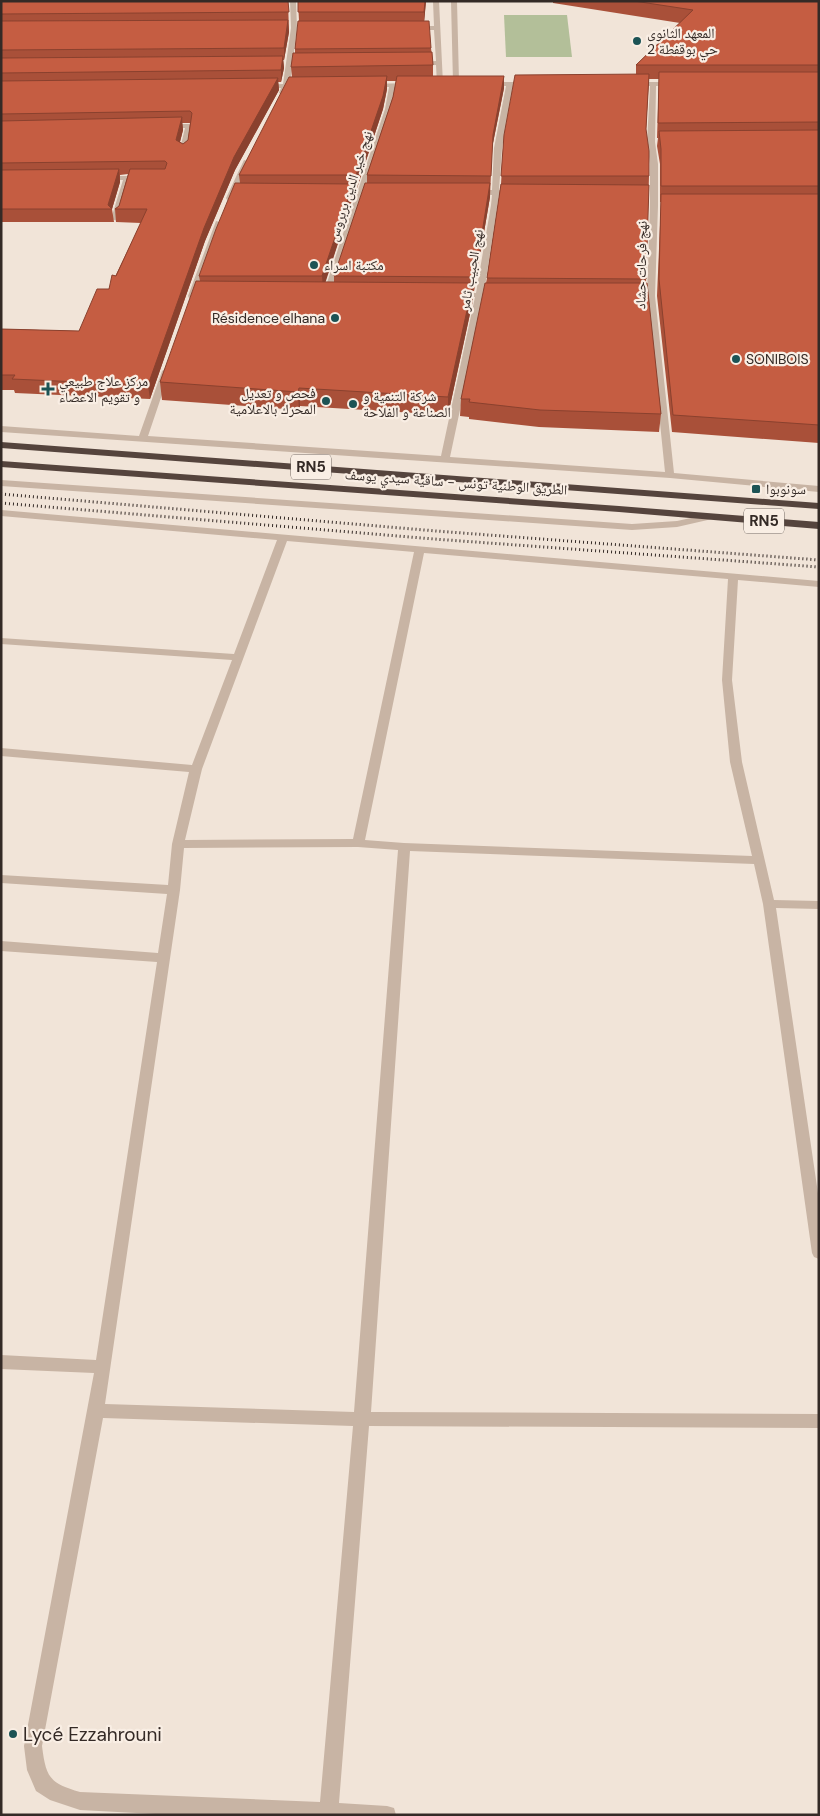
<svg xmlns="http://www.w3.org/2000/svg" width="820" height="1816" viewBox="0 0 820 1816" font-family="'DM Sans','Noto Naskh Arabic',sans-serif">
	<rect width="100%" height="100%" fill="#f1e4d8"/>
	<path fill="#b3bf99" d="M 504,15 L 567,15 L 572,57 L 506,57 Z"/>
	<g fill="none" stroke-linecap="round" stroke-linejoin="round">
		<path fill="#c8b4a4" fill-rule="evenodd" d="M 290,1 L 296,1 L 297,28 L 290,84 L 301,84 L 304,86 L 301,88 L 288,88 L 282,95 L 279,93 L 281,88 L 261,89 L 258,87 L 261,85 L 283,84 L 291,28 Z
			M 433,1 L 439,1 L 443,84 L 440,86 L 437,84 L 436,65 L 417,66 L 414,64 L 417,62 L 436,61 L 434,30 L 414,30 L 411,28 L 414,26 L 434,26 Z
			M 451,1 L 457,1 L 459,81 L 466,82 L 467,83 L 464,85 L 453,83 Z
			M 489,82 L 529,82 L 532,84 L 529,86 L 513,86 L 502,148 L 499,190 L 516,191 L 520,193 L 516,195 L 499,195 L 484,293 L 498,293 L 502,295 L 498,297 L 484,297 L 450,457 L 665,472 L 647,296 L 650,206 L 650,164 L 647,142 L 650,86 L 631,86 L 628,84 L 631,82 L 674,82 L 676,83 L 676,85 L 656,86 L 655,142 L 658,164 L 658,206 L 655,296 L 674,473 L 819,486 L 819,492 L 670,478 L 1,432 L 1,426 L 139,436 L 162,371 L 166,368 L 170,371 L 148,436 L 441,456 L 475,297 L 458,297 L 454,295 L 458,293 L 476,293 L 491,205 L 492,195 L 473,194 L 469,192 L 473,190 L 492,190 L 494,148 L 506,86 L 487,85 L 487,83 Z
			M 369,84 L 411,83 L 414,85 L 411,87 L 396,87 L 391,109 L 365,190 L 378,190 L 382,192 L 378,194 L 364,194 L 331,295 L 327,297 L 323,295 L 356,194 L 336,194 L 332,192 L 336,190 L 358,190 L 385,109 L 389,87 L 371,87 L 368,85 Z
			M 189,124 L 192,126 L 187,153 L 183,155 L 179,153 L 185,128 L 166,128 L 163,126 L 166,124 Z
			M 244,160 L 251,162 L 234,198 L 227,200 L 226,198 Z
			M 101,176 L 144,176 L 148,178 L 144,180 L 130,180 L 118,221 L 111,219 L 123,180 L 104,180 L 100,178 Z
			M 216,221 L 223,223 L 196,296 L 189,298 L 188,296 Z
			M 1,480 L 632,524 L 677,521 L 709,514 L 714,517 L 712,519 L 677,527 L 632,530 L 1,486 Z
			M 1,510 L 819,581 L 819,587 L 738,580 L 732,680 L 742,762 L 774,900 L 819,901 L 819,909 L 776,908 L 819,1200 L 819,1259 L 814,1257 L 812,1253 L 763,904 L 754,864 L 410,851 L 371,1412 L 819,1414 L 819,1428 L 369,1426 L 339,1803 L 387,1806 L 394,1808 L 396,1815 L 174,1815 L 80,1810 L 50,1800 L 36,1791 L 27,1770 L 24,1746 L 94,1373 L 1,1369 L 1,1355 L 96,1360 L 157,962 L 1,951 L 1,941 L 158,953 L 167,894 L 1,883 L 1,875 L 168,885 L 172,844 L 189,772 L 1,756 L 1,748 L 192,765 L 232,660 L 1,644 L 1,638 L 234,654 L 277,540 L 1,516 ZM 287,541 L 414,552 L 353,839 L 185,840 L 202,769 ZM 424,553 L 728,579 L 722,680 L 730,762 L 752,856 L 404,843 L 365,840 ZM 358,847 L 398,850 L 354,1412 L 105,1404 L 180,890 L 184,848 ZM 103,1418 L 353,1426 L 320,1802 L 80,1792 C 49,1783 46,1777 42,1746 Z"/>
		<path fill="#55443d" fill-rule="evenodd" d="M 1,442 L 819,503 L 819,509 L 1,448 Z
			M 1,461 L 619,506 L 819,522 L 819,529 L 619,512 L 1,467 Z"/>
		<path stroke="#342a26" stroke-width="3" stroke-dasharray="1 3" stroke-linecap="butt" d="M 1,494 L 436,531 L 819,560
			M 1,503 L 434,539 L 819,567"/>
	</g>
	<path fill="#a95039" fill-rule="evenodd" d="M 1,1 L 288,1 L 289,32 L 284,60 L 283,60 L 284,68 L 281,82 L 278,82 L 279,90 L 235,170 L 205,241 L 150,399 L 15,393 L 14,390 L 1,390 L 1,329 L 79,331 L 109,289 L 141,223 L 116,222 L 115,209 L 119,206 L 128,174 L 120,175 L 120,182 L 112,209 L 114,222 L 1,222 ZM 182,123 L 190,123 L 188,140 L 183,144 L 180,142 L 183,130 Z
		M 298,1 L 426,1 L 424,21 L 431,48 L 433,65 L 433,76 L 504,76 L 504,88 L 492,148 L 490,197 L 474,291 L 473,291 L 473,300 L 448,415 L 300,406 L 299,410 L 162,400 L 160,382 L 200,281 L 199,276 L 240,183 L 239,175 L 292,77 L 291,67 L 295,53 L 295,49 L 299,21 ZM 387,81 L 396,81 L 393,97 L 367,175 L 367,183 L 334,276 L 334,282 L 325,282 L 353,197 L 353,188 L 357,188 L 383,109 L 387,89 Z
		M 553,1 L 819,1 L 819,443 L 672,432 L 657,296 L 661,202 L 660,202 L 660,164 L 657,146 L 658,138 L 657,138 L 659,79 L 649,79 L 646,129 L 649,176 L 646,283 L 661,414 L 659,432 L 539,427 L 469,419 L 469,417 L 460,416 L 461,399 L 486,283 L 487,278 L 501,184 L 504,135 L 636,74 L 636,65 L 680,23 L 553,3 Z"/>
	<path fill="#8a412e" d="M 425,1 L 426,1 L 424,24 L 424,12 Z
		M 288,20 L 289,32 L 284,60 L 284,48 Z
		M 283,56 L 284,68 L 281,82 L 281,70 Z
		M 387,76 L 387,89 L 383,109 L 357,188 L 356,175 Z
		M 504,76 L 504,88 L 492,148 L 490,189 L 493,135 Z
		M 278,78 L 279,90 L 235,170 L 205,241 L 150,399 L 148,385 L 204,228 L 234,157 Z
		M 182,117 L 183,130 L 177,153 L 176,140 Z
		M 119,169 L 120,182 L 112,209 L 108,205 Z
		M 490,183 L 490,197 L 474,291 L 475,277 Z
		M 353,184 L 353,197 L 323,290 L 322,276 Z
		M 473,283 L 473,300 L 448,415 L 448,397 Z
		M 299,388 L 300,406 L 299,410 L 298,392 Z"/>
	<path fill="#c55d42" stroke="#8a412e" d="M 1,1 L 288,1 L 289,12 L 1,14 Z
		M 298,1 L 425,1 L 424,12 L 298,12 Z
		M 634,1 L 819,1 L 819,65 L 636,65 L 693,10 Z
		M 288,20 L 284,48 L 1,50 L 1,21 Z
		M 298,21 L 429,21 L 431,48 L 295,49 Z
		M 432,52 L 433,65 L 291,67 L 293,53 Z
		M 283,56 L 281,70 L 1,73 L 1,58 Z
		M 659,72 L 819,72 L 819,122 L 658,123 Z
		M 649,74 L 646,129 L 649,151 L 649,176 L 501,176 L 504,135 L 515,75 Z
		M 387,76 L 383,96 L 356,175 L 239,175 L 289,77 Z
		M 397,76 L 504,76 L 493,135 L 491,176 L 367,175 L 393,97 Z
		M 278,78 L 234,157 L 204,228 L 148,385 L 12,379 L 15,375 L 1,375 L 1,329 L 79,331 L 97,289 L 109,289 L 112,275 L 116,276 L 147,209 L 115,209 L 119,206 L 130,169 L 165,169 L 167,163 L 165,161 L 1,163 L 1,121 L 182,117 L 176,140 L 183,144 L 188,140 L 192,113 L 190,111 L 1,114 L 1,81 Z
		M 819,130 L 819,186 L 661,186 L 661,149 L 659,131 Z
		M 119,169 L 108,205 L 112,209 L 1,209 L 1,170 Z
		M 235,183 L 353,184 L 322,276 L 199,276 L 216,229 Z
		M 365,183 L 490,183 L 475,277 L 334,276 Z
		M 501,184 L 649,185 L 646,279 L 487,278 Z
		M 661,194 L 819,194 L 819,425 L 673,415 L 659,279 Z
		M 196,281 L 473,283 L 448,397 L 299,388 L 298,392 L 160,382 Z
		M 485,283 L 647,283 L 661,414 L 540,410 L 469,402 L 470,399 L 461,399 Z"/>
	<g fill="#1c5355" stroke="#f9eee4" stroke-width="2">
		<circle cx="637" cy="41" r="5"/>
		<circle cx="314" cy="265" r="5"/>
		<circle cx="335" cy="318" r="5"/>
		<circle cx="736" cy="359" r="5"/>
		<path d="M45.5 381.5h5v5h5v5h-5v5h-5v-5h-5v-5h5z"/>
		<circle cx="326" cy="401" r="5"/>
		<circle cx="353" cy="404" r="5"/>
		<rect x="751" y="484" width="10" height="10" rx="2.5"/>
		<circle cx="13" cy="1734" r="5"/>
	</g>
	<g text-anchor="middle" stroke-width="4.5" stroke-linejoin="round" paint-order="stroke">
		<g font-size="14" fill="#342a26" stroke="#f9eee4" text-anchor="start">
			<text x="647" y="38">المعهد الثانوي<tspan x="647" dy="16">حي بوقفطة 2</tspan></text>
			<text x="324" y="270">مكتبة اسراء</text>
			<text x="325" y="323" text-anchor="end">Résidence elhana</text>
			<text x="746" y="364">SONIBOIS</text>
			<text x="59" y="386">مركز علاج طبيعي<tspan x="59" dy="16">و تقويم الاعضاء</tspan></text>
			<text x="316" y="398" text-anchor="end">فحص و تعديل<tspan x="316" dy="16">المحرك بالاعلامية</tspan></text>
			<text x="363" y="401">شركة التنمية و<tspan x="363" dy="16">الصناعة و الفلاحة</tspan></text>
			<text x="766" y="494">سونوبوا</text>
		</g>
		<g font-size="14" fill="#342a26" stroke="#f9eee4">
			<text transform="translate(350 186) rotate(-72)" y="5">نهج خير الدين بربروس</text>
			<text transform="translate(641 265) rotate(-89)" y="5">نهج فرحات حشاد</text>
			<text transform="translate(471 270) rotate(-80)" y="5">نهج الحبيب ثامر</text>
			<text transform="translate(456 482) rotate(4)" y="5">الطريق الوطنية تونس - ساقية سيدي يوسف</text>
		</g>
		<g fill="#f9eee4" stroke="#6f655f" stroke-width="1">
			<rect x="291" y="454.5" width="40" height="25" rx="4"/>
			<rect x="744" y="508.5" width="40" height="25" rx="4"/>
		</g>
		<g font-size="15" font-weight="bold" fill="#342a26">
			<text x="311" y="472">RN5</text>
			<text x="764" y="526">RN5</text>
		</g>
		<g font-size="19" fill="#342a26" stroke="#f9eee4" text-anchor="start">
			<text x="23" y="1741">Lycé Ezzahrouni</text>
		</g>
	</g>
	<rect width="820" height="1816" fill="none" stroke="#342a26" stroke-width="5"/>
</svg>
